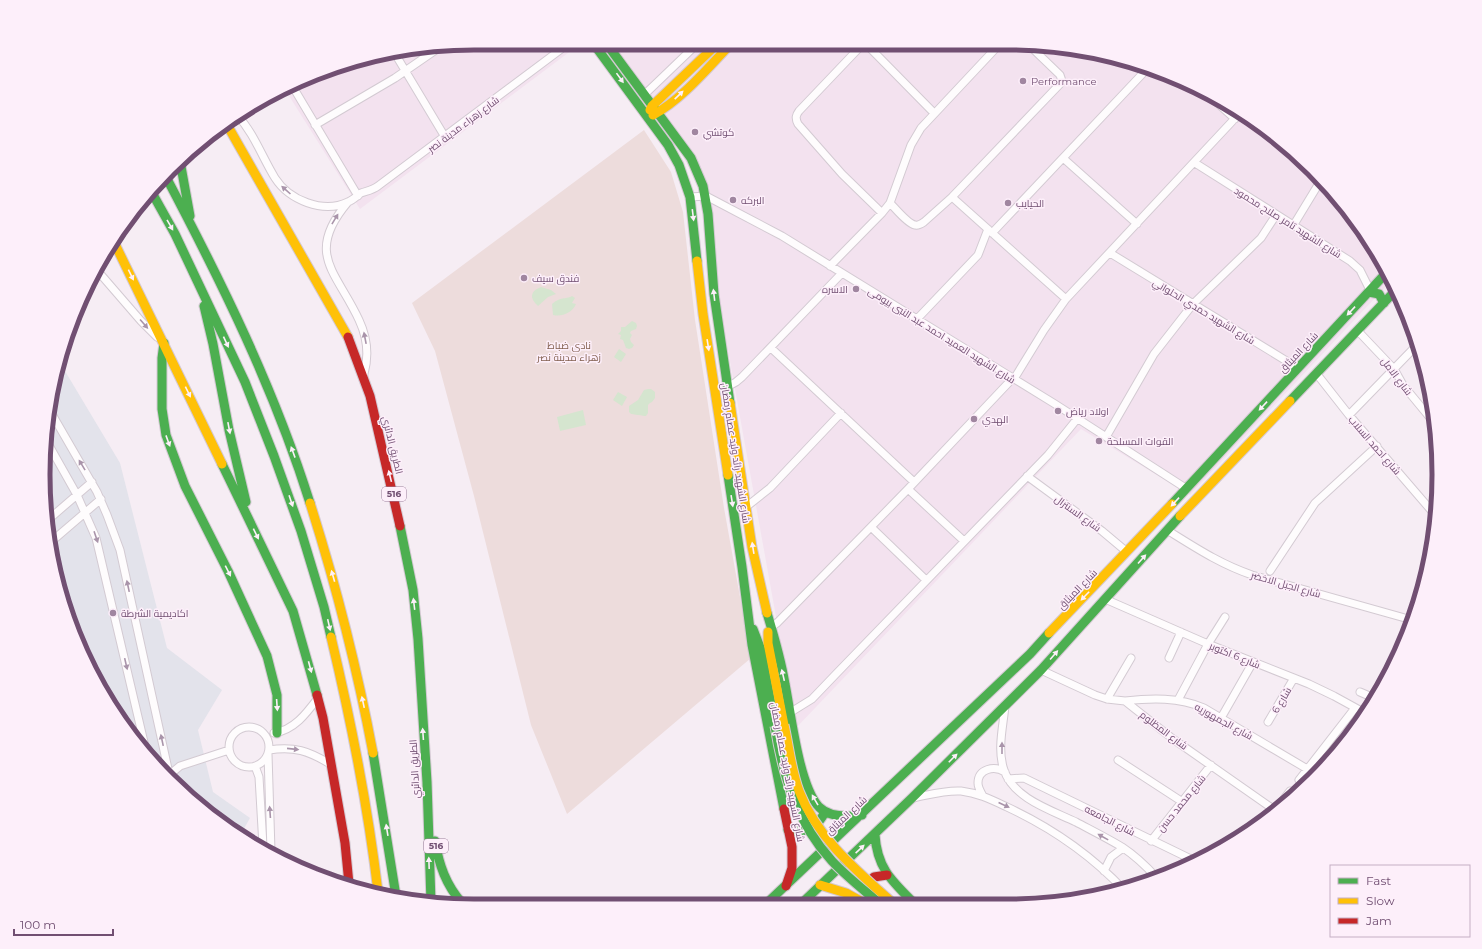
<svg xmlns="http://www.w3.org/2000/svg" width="1482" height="949" viewBox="0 0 1482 949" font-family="Montserrat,Cairo,sans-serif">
	<rect width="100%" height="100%" fill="#f6edf4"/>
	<path fill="#f3e2ef" d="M 418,47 L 576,47 L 360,209 L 286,91 L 336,66 Z
		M 607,47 L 1064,47 L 1173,76 L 1270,132 L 1332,190 L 1381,259 L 1391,281 L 1190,495 L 1081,429 L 796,728 L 699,189 L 693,173 L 649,102 Z"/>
	<path fill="#e3e3eb" d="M 59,361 L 120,463 L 167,648 L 222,690 L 198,730 L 213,792 L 250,818 L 241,834 L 212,817 L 150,759 L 116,714 L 76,640 L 58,586 L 43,474 L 51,391 Z"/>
	<path fill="#eddcdc" d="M 644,130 L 671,172 L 683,212 L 695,320 L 724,508 L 751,658 L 567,814 L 531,725 L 474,496 L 435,351 L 412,303 Z"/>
	<path fill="#d5e5cf" d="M 541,287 L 551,290 L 556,294 L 548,297 L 538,306 C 529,298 530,291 541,287 Z
		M 572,296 L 575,298 L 572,303 L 576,304 C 572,313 562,317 553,315 L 552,304 C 561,296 565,300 572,296 Z
		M 632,321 L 636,323 L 637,326 L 636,329 L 631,331 L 630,333 L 632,335 L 630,339 L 631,342 L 634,345 L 632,348 L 629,349 L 626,348 L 623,340 L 620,339 L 621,335 L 618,334 L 621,331 L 621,327 L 625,327 Z
		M 619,349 L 626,354 L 621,362 L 614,357 Z
		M 648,389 L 651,389 L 655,392 L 655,398 L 652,402 L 650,403 L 648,405 L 648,413 L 646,416 C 644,416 632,414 631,414 L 629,412 L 629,406 L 638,400 L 644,390 Z
		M 618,392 L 627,397 L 622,406 L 613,400 Z
		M 583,410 L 586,425 L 560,431 L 557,417 Z"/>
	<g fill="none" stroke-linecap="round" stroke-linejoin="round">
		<defs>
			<path id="street" d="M 860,47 L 799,111 C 796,115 795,118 798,124 L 842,174 L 882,213
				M 869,47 L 934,113
				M 394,52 L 445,137
				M 293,87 L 358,196
				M 644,95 L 694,47
				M 1214,100 L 1235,119
				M 237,115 C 254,133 262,157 275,178 C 289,200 323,214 348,202 C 353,200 357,196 361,193 C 367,191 373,190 378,186 L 564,47
				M 315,125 L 395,78 L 440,47
				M 1063,158 L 1137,224
				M 1195,163 L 1350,261 L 1360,270 L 1370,290
				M 690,197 L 706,196 L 782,236 L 1055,404 L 1187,489
				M 952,197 L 1066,299
				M 348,202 C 304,254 337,272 359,320 C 367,337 369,356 364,374
				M 890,203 C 895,208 908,224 915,225 C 918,226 921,224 924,222 L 952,197 L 1060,84 L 1062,81 L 1060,75 L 1031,47
				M 1293,226 L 1321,180
				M 992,233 L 1147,69
				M 1110,253 L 1298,368
				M 830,266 L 882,213 L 890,203 L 911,145 L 921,128 L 997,47
				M 96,269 L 141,321 L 157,337
				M 917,319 L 978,255 L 988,229
				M 1357,330 L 1394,369 L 1403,385 L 1436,425
				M 771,348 L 914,482
				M 1316,373 L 1349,415 L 1436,516
				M 1014,379 L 1044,330 L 1066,299 L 1239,114
				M 727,387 L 736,382 L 742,377 L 842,273
				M 49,409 L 97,492 L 107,515 L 120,550 L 170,778
				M 1349,415 L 1418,344
				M 1106,437 L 1154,354 L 1193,304 L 1261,238 L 1276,215
				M 46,440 L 77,495 L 96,538 L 147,755
				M 1027,476 L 1102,531 L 1127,552
				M 908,489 L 964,541
				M 746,507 L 770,488 L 841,413
				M 49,519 L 92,482
				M 871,527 L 926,580
				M 1167,530 C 1196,548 1220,564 1252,575 L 1412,620
				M 52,541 L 101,499
				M 1270,571 L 1315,503 L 1377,446
				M 1105,599 L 1208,644 L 1309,684 L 1334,696 L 1365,713
				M 771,627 L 777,623 L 908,489 L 1013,378
				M 1169,658 L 1181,632
				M 1041,670 L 1095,695 L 1107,699 L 1125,701 L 1173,739 L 1276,811
				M 1360,692 L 1374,698
				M 1107,699 L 1131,658
				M 1178,700 L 1208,644 L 1225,617
				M 1125,701 C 1151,698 1179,697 1204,708 L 1314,773
				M 1005,706 C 1003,727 997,750 1004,770 C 1014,799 1051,810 1076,822 C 1091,830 1107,838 1122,847 C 1134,855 1146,866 1156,877
				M 791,712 L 812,699 L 835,675 L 1048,455 L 1077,419
				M 1221,718 L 1253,662
				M 1268,722 L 1294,678
				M229 747a20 20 0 1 1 40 0a20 20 0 1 1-40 0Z
				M 274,733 C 294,730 306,714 318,698
				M 269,750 C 294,746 309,751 330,764
				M 268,754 L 271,851
				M 1118,760 L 1181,801
				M 255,766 L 259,777 L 263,846
				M 168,776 L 180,766 L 229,750
				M 1008,779 L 1024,778 L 1197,862
				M 1303,784 L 1299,780 L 1355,708
				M 983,796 C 981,792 978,788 978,783 C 978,769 994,765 1005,772
				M 913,798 C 929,795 944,790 961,791 C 978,793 992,800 1007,807 C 1050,827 1091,855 1124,890
				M 1269,818 L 1290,791
				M 1151,841 L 1211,765
				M 1104,871 L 1111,857 L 1123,848"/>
			<path id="fast" d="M 596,47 L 668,145 L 679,165 L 690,197 L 697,261
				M 609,47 L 691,158 L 703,186 L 708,214 L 714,294 L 730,403
				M 180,161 L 190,216
				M 165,175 C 221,281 274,388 310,503
				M 151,191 L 175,234 L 245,382 L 274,456 L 301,531 L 324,607 L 331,637
				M 1369,292 L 1379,294 L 1384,303
				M 204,306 L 213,344 L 229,430 L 246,502
				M 164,343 L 162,358 L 162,409 L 166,435 L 185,486 L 228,571 L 267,656 L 277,695 L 277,733
				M 1290,401 L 1396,290
				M 222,464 L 293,611 L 317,695
				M 728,475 L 742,567 L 752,645 L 784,809
				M 1172,504 L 1387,272
				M 400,526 L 413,590 L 418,639 L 427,782 L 431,902
				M 767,613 C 774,636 781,660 785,684 C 791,714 799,786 819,807 C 830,818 848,817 862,815
				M 753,629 L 761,650 L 775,726
				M 373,753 L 396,896
				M 788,830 C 805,834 817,828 825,812
				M 875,835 C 877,869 893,882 916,905
				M 435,841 C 439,865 446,885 462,903
				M 766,904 L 1030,654 L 1049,633
				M 801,904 L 912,798 L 1041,670 L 1180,516"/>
			<path id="slow" d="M 650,110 L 652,106 L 714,47
				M 653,115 C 680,101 707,69 728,47
				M 226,123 L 348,337
				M 113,240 L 222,464
				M 697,261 L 703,314 L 728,475
				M 730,403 L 752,547 L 767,613
				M 310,503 C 336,585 357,668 373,753
				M 1180,516 L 1290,401
				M 768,632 L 768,643 L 784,725
				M 1049,633 L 1172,504
				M 331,637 C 351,721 368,806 378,892
				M 820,885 L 846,893 L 866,904"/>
			<path id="jam" d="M 348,337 L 370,396 L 400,526
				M 317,695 L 323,718 L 345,843 L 349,884
				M 784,809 L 792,847 L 792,868 L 786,886
				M 864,887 L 874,877 L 887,875"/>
		</defs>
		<use href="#street" stroke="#d3cad2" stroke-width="9"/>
		<use href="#fast" stroke="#d4c9d3" stroke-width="11"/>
		<use href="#slow" stroke="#d4c9d3" stroke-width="11"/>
		<use href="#jam" stroke="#d4c9d3" stroke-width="11"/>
		<use href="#street" stroke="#fefcfd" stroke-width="7"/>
		<use href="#fast" stroke="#4caf50" stroke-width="9"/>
		<use href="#slow" stroke="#ffc107" stroke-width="9"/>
		<use href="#jam" stroke="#c62828" stroke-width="9"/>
		<defs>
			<path id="fast-bridge" d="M 775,726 C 783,776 797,823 832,861 C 847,877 864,890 880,904"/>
			<path id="slow-bridge" d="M 784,725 C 789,747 791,770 799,791 C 817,838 857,871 894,904"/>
		</defs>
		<use href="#fast-bridge" stroke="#d4c9d3" stroke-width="11" stroke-linecap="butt"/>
		<use href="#slow-bridge" stroke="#d4c9d3" stroke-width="11" stroke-linecap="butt"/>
		<use href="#fast-bridge" stroke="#4caf50" stroke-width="9"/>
		<use href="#slow-bridge" stroke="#ffc107" stroke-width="9"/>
	</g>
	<defs><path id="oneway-solid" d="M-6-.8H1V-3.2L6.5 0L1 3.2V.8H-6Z"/></defs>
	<g fill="#fdeffa">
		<use href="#oneway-solid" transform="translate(620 78) rotate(54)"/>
		<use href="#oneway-solid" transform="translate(679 95) rotate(-44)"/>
		<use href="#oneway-solid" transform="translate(693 215) rotate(83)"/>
		<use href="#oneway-solid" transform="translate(170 225) rotate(60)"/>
		<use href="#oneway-solid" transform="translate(131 275) rotate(64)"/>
		<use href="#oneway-solid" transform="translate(714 295) rotate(-97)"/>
		<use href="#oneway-solid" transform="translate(1351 311) rotate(133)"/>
		<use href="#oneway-solid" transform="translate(226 342) rotate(65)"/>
		<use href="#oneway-solid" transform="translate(708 345) rotate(81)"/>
		<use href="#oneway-solid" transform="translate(188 392) rotate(64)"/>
		<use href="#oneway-solid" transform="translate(1263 406) rotate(133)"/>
		<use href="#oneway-solid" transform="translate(229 428) rotate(79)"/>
		<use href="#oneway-solid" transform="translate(168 441) rotate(70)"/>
		<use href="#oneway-solid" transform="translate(293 452) rotate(-110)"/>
		<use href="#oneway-solid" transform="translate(390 476) rotate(-104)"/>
		<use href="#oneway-solid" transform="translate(291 501) rotate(71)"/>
		<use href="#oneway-solid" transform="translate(732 501) rotate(81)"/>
		<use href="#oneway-solid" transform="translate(1175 502) rotate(133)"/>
		<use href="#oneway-solid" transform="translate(256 534) rotate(64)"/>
		<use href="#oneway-solid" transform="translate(753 548) rotate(-99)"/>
		<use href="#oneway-solid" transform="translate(1142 559) rotate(-48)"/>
		<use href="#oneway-solid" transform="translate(228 571) rotate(63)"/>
		<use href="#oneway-solid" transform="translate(333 576) rotate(-106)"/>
		<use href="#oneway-solid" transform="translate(1085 596) rotate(134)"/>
		<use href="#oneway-solid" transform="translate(414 604) rotate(-97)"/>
		<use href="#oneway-solid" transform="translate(329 625) rotate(77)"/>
		<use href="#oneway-solid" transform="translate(1054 655) rotate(-49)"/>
		<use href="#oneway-solid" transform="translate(310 667) rotate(75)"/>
		<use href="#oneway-solid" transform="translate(783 675) rotate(-103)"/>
		<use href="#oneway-solid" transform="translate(363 702) rotate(-102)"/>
		<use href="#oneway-solid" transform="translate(277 705) rotate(86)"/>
		<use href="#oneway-solid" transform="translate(423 734) rotate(-94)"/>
		<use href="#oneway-solid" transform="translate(953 758) rotate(-45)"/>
		<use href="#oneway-solid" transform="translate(815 800) rotate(-120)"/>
		<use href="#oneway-solid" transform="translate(387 830) rotate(-99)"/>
		<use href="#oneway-solid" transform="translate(860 849) rotate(-43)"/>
		<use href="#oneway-solid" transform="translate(429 863) rotate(-92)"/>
	</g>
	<g fill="#a994aa">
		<use href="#oneway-solid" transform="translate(286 190) rotate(-138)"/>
		<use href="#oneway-solid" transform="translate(335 219) rotate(-59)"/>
		<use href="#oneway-solid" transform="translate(144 324) rotate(49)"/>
		<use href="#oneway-solid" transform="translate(365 338) rotate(-101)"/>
		<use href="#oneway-solid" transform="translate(82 465) rotate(-121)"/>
		<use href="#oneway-solid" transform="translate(96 537) rotate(71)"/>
		<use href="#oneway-solid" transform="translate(128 586) rotate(-102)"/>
		<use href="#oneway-solid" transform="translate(126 664) rotate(77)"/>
		<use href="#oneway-solid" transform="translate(162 740) rotate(-102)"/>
		<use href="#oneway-solid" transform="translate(1002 748) rotate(-90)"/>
		<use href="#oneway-solid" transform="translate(293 749) rotate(6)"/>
		<use href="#oneway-solid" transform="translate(1004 805) rotate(25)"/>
		<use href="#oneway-solid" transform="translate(270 812) rotate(-94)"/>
		<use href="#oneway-solid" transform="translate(1103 837) rotate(-151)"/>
	</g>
	<g fill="#a086a0" stroke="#fdeffa" stroke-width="1.5">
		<circle cx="1023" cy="81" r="4"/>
		<circle cx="695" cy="132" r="4"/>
		<circle cx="733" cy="200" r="4"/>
		<circle cx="1008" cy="203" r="4"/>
		<circle cx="524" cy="278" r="4"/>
		<circle cx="856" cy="289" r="4"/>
		<circle cx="1058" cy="411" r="4"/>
		<circle cx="974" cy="419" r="4"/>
		<circle cx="1099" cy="441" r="4"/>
		<circle cx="113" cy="613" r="4"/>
	</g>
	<g text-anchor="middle" stroke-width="3" stroke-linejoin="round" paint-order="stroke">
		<g fill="#fdeffa" stroke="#9b7f9b" stroke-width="1">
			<rect x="382" y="487" width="24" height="14" rx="3"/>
			<rect x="424" y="839" width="24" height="14" rx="3"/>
		</g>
		<g font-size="9" font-weight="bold" fill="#714f72">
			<text x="394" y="497">516</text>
			<text x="436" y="849">516</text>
		</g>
		<g font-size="10" fill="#714f72" stroke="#fdeffa" text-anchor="start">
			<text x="1031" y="85">Performance</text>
			<text x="703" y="136">كوتشي</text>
			<text x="741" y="204">البركه</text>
			<text x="1016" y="207">الحيايب</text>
			<text x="532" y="282">فندق سيف</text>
			<text x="848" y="293" text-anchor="end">الاسره</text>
			<text x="1066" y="415">اولاد رياض</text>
			<text x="982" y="423">الهدي</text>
			<text x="1107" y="445">القوات المسلحة</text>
			<text x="121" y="617">اكاديمية الشرطة</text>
		</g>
		<g font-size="10" fill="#714f72" stroke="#fdeffa">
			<text transform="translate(463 124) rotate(-37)" y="4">شارع زهراء مدينة نصر</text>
			<text transform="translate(1288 222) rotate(32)" y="4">شارع الشهيد تامر صلاح محمود</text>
			<text transform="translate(1204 311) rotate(31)" y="4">شارع الشهيد حمدي الحلواني</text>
			<text transform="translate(942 335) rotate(32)" y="4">شارع الشهيد العميد احمد عبد النبى بيومى</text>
			<text transform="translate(1298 352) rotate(-47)" y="4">شارع الميثاق</text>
			<text transform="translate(1397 376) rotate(53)" y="4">شارع الامل</text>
			<text transform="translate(393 445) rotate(76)" y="4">الطريق الدائري</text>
			<text transform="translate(1375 445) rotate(49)" y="4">شارع احمد السلاب</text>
			<text transform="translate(736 453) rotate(81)" y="4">شارع الشهيد رائد وليد عصام رمضان</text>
			<text transform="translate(1078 513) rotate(36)" y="4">شارع السنترال</text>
			<text transform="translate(1286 584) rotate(16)" y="4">شارع الجبل الاخضر</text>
			<text transform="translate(1077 589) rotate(-46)" y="4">شارع الميثاق</text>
			<text transform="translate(1235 655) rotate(22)" y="4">شارع 6 اكتوبر</text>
			<text transform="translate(1281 700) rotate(-59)" y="4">شارع 6</text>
			<text transform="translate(1224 721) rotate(29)" y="4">شارع الجمهوريه</text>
			<text transform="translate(1164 730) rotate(37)" y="4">شارع المظلوم</text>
			<text transform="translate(414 769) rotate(-93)" y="4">الطريق الدائري</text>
			<text transform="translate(788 772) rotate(79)" y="4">شارع الشهيد رائد وليد عصام رمضان</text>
			<text transform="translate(1181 803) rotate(-51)" y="4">شارع محمد حسن</text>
			<text transform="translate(846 815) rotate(-43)" y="4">شارع الميثاق</text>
			<text transform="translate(1110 820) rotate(27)" y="4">شارع الجامعه</text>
		</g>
		<g font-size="10" fill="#815f4e" stroke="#fdeffa">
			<text x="569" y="349">نادى ضباط<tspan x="569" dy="12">زهراء مدينة نصر</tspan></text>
		</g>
	</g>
	<path d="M0 0H1482V949H0ZM474 50H1008A424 424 0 0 1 1432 474V475A424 424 0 0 1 1008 899H474A424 424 0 0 1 50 475V474A424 424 0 0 1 474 50Z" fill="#fdeffa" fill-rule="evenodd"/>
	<path fill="none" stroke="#714f72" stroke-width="5" d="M474 50H1008A424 424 0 0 1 1432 474V475A424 424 0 0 1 1008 899H474A424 424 0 0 1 50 475V474A424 424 0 0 1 474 50Z"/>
	<rect x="1330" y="865" width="140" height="72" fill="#fdeffa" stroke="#c5afc4"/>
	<rect x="1338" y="878" width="20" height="6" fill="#4caf50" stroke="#c5afc4"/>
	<text x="1366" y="885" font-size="12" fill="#714f72">Fast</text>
	<rect x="1338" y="898" width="20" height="6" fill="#ffc107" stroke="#c5afc4"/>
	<text x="1366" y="905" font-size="12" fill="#714f72">Slow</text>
	<rect x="1338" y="918" width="20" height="6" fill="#c62828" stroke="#c5afc4"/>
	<text x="1366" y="925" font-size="12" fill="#714f72">Jam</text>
	<path d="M14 929v6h99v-6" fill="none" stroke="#714f72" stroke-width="2"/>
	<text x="20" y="929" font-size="12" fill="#714f72" stroke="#fdeffa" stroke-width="3" paint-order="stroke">100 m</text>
</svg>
